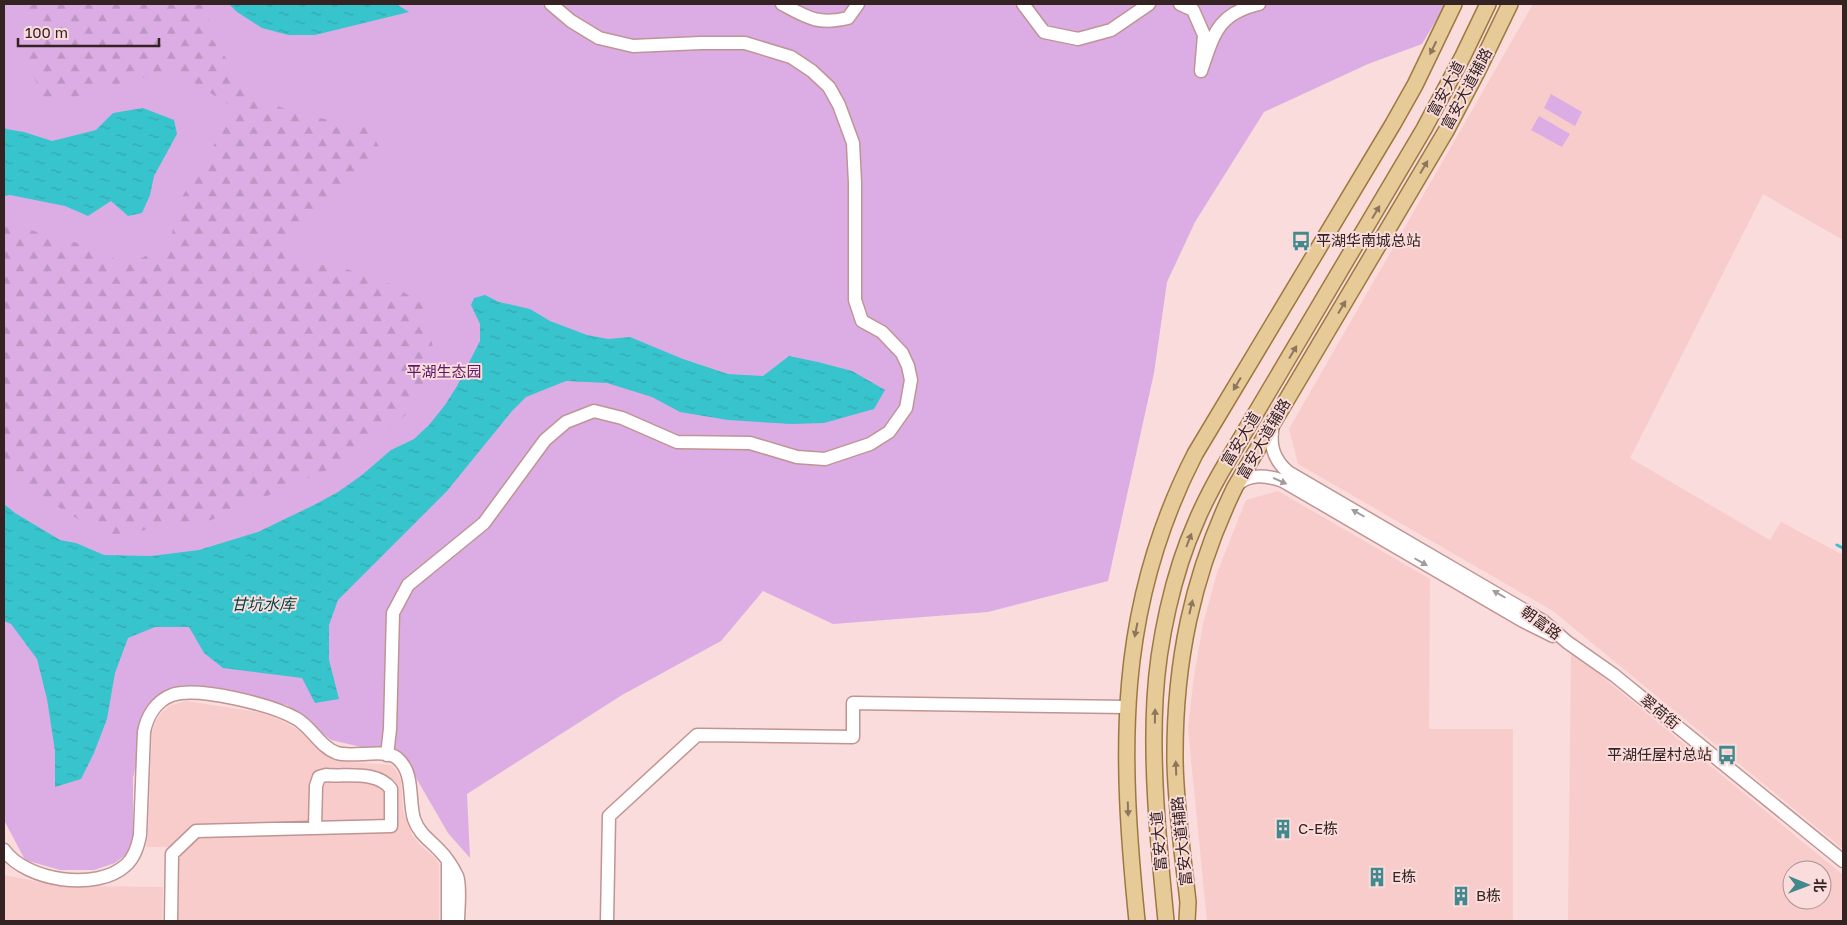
<svg xmlns="http://www.w3.org/2000/svg" width="1847" height="925" viewBox="0 0 1847 925" font-family="'Golos Text','Noto Sans SC',sans-serif">
	<defs>
		<pattern id="forest-firs" width="22" height="20" patternUnits="userSpaceOnUse" patternTransform="scale(1.25)"><rect width="22" height="20" fill="#dcade4"/><path d="M5 1l3.5 6h-7zM16 11l3.5 6h-7z" fill="#bd95c3"/></pattern>
		<pattern id="water-ripples" width="26" height="14" patternUnits="userSpaceOnUse" patternTransform="scale(1.25)"><rect width="26" height="14" fill="#38c4cc"/><path d="M2 4q2-2 4 0t4 0M15 11q2-2 4 0t4 0" fill="none" stroke="#32a8af"/></pattern>
	</defs>
	<rect width="100%" height="100%" fill="#f9dcdb"/>
	<path fill="#f8ccca" fill-rule="evenodd" d="M 1533,4 L 1541,5 L 1542,4 L 1843,4 L 1843,240 L 1763,194 L 1630,458 L 1770,540 L 1781,522 L 1843,555 L 1843,849 L 1553,611 L 1298,464 L 1289,429 Z
		M 1278,491 L 1430,579 L 1429,729 L 1513,729 L 1513,921 L 1207,921 L 1188,728 L 1194,676 L 1203,624 L 1217,573 L 1246,500 Z
		M 1571,651 L 1843,875 L 1843,921 L 1568,921 ZM 1792,870 L 1822,870 L 1822,900 L 1792,900 Z
		M 187,701 L 258,712 L 279,719 L 300,731 L 319,751 L 335,761 L 391,765 L 395,769 L 401,780 L 403,810 L 412,835 L 420,845 L 434,857 L 439,864 L 439,921 L 176,921 L 176,847 L 146,847 L 148,835 L 152,733 L 155,722 L 162,712 L 171,705 Z
		M 4,875 L 59,886 L 163,887 L 162,921 L 4,921 Z"/>
	<path fill="#dcade4" d="M 4,4 L 1446,4 L 1422,44 L 1368,64 L 1264,112 L 1195,222 L 1167,282 L 1154,373 L 1108,581 L 988,612 L 833,624 L 763,591 L 721,641 L 622,695 L 467,794 L 470,858 L 448,833 L 404,757 L 331,740 L 287,705 L 182,685 L 150,705 L 133,778 L 133,835 L 128,853 L 115,863 L 94,870 L 60,870 L 25,860 L 4,820 Z
		M 1551,94 L 1582,112 L 1575,126 L 1544,108 Z
		M 1539,116 L 1570,134 L 1562,147 L 1531,130 Z"/>
	<path fill="url(#forest-firs)" d="M 25,4 L 207,4 L 211,38 L 254,96 L 295,113 L 369,128 L 379,147 L 367,170 L 301,222 L 281,250 L 287,262 L 337,266 L 386,282 L 422,303 L 440,375 L 402,419 L 341,464 L 211,520 L 105,536 L 36,493 L 4,467 L 4,227 L 12,225 L 81,244 L 128,265 L 169,244 L 182,197 L 236,109 L 175,71 L 125,82 L 76,97 L 44,98 L 26,60 Z"/>
	<path fill="url(#water-ripples)" d="M 229,4 L 396,4 L 409,12 L 315,35 L 288,35 L 262,28 L 237,12 Z
		M 143,108 L 174,120 L 177,134 L 154,176 L 150,195 L 142,213 L 128,216 L 111,201 L 88,216 L 65,206 L 10,195 L 4,196 L 4,125 L 6,129 L 24,132 L 52,141 L 96,130 L 113,113 Z
		M 485,295 L 499,302 L 530,309 L 550,321 L 587,335 L 608,339 L 630,337 L 683,359 L 728,374 L 763,376 L 789,356 L 818,362 L 852,371 L 885,390 L 874,409 L 824,423 L 792,424 L 728,420 L 680,412 L 652,397 L 607,383 L 566,381 L 526,397 L 512,411 L 447,491 L 338,600 L 329,625 L 329,660 L 339,699 L 315,703 L 302,678 L 223,668 L 204,653 L 189,627 L 155,627 L 128,638 L 115,673 L 107,719 L 94,753 L 81,779 L 55,787 L 55,751 L 47,699 L 37,659 L 11,624 L 4,621 L 4,504 L 15,513 L 60,540 L 76,543 L 104,555 L 151,556 L 199,550 L 258,532 L 314,505 L 338,492 L 362,475 L 391,450 L 414,439 L 429,425 L 445,405 L 457,386 L 480,341 L 480,324 L 471,305 L 474,298 Z"/>
	<g fill="none" stroke-linecap="round" stroke-linejoin="round">
		<path stroke="#38c4cc" stroke-width="3" d="M 1837,545 L 1843,548"/>
		<defs>
			<path id="minor" d="M 782,4 C 808,18 818,25 848,18 L 858,4
				M 1023,4 L 1044,32 L 1078,39 L 1111,30 L 1149,4
				M 1180,4 L 1193,10 L 1204,35 L 1201,71 C 1214,34 1217,14 1259,4
				M 1273,425 C 1269,444 1273,459 1288,472 L 1543,621 L 1567,642 L 1614,675 L 1843,861
				M 1236,486 C 1249,473 1266,475 1283,481 L 1523,621 L 1553,636
				M 387,755 L 390,729 L 393,613 L 408,585 L 484,523 L 545,440 L 566,422 L 594,411 L 622,418 L 677,442 L 750,443 L 797,457 L 825,459 L 870,444 L 889,432 L 906,408 L 911,380 L 908,366 L 902,353 L 882,332 L 862,321 L 855,300 L 855,183 L 853,143 L 839,105 L 829,87 L 812,71 L 791,57 L 745,43 L 701,43 L 633,46 L 599,38 L 571,21 L 551,4
				M 4,850 C 26,881 97,892 126,865 C 135,857 138,846 140,835 L 144,732 C 147,716 156,701 172,695 C 198,686 273,705 297,719 C 312,728 320,747 337,753 C 353,758 384,748 397,758 C 415,773 408,799 414,819 C 419,834 430,840 440,851 C 446,857 453,868 457,876 C 461,885 458,910 458,921
				M 448,862 L 448,921
				M 171,921 L 172,854 L 196,831 L 391,826 L 391,789 C 378,770 346,777 326,775 L 319,777 L 316,786 L 315,828
				M 607,921 L 609,816 L 697,735 L 853,737 L 853,703 L 1127,707"/>
			<path id="major" d="M 1137,921 C 1120,752 1115,610 1195,454 L 1393,124 L 1415,85 L 1454,4
				M 1166,921 C 1159,847 1151,773 1155,699 C 1158,643 1173,573 1196,522 C 1203,505 1212,488 1221,472 L 1424,129 L 1463,56 L 1488,4
				M 1187,921 L 1188,902 C 1183,856 1176,809 1175,762 C 1174,664 1192,575 1235,487 L 1446,131 L 1478,70 L 1510,4"/>
		</defs>
		<use href="#minor" stroke="#c09493" stroke-width="15"/>
		<use href="#major" stroke="#9d7941" stroke-width="18"/>
		<use href="#minor" stroke="#fff" stroke-width="12"/>
		<use href="#major" stroke="#e6ca97" stroke-width="15"/>
	</g>
	<defs><path id="oneway-solid" d="M-6-.8H1V-3.2L6.5 0L1 3.2V.8H-6Z" transform="scale(1.25)"/></defs>
	<g fill="#8d765c">
		<use href="#oneway-solid" transform="translate(1433 48) rotate(116)"/>
		<use href="#oneway-solid" transform="translate(1424 167) rotate(-59)"/>
		<use href="#oneway-solid" transform="translate(1376 212) rotate(-59)"/>
		<use href="#oneway-solid" transform="translate(1342 307) rotate(-59)"/>
		<use href="#oneway-solid" transform="translate(1293 352) rotate(-59)"/>
		<use href="#oneway-solid" transform="translate(1237 384) rotate(121)"/>
		<use href="#oneway-solid" transform="translate(1189 540) rotate(-69)"/>
		<use href="#oneway-solid" transform="translate(1191 607) rotate(-77)"/>
		<use href="#oneway-solid" transform="translate(1136 630) rotate(101)"/>
		<use href="#oneway-solid" transform="translate(1155 716) rotate(-89)"/>
		<use href="#oneway-solid" transform="translate(1176 768) rotate(-92)"/>
		<use href="#oneway-solid" transform="translate(1128 809) rotate(88)"/>
	</g>
	<g fill="#a49c9c">
		<use href="#oneway-solid" transform="translate(1280 481) rotate(24)"/>
		<use href="#oneway-solid" transform="translate(1358 513) rotate(-150)"/>
		<use href="#oneway-solid" transform="translate(1421 562) rotate(30)"/>
		<use href="#oneway-solid" transform="translate(1499 594) rotate(-150)"/>
	</g>
	<defs>
		<symbol id="bus-bare" viewBox="-9 -9 18 18"><path d="M-5-6H5V4H4V6H2V4H-2V6H-4V4H-5ZM-3.5-4V0h7V-4ZM-3.5 1.2v1.5H-2V1.2ZM2 1.2v1.5H3.5V1.2Z" fill="#41898d" stroke="#f9dcdb" stroke-width="2.5" paint-order="stroke"/></symbol>
		<symbol id="building-bare" viewBox="-9 -9 18 18"><path d="M-4-6H4V6H1V3H-1V6H-4ZM-2.5-4.3h1.7v1.8h-1.7ZM.8-4.3h1.7v1.8H.8ZM-2.5-1h1.7V.8h-1.7ZM.8-1h1.7V.8H.8Z" fill="#41898d" stroke="#f9dcdb" stroke-width="2.5" paint-order="stroke"/></symbol>
	</defs>
	<g fill-rule="evenodd">
		<use href="#bus-bare" x="1287" y="227" width="28" height="28"/>
		<use href="#bus-bare" x="1713" y="741" width="28" height="28"/>
		<use href="#building-bare" x="1269" y="815" width="28" height="28"/>
		<use href="#building-bare" x="1363" y="863" width="28" height="28"/>
		<use href="#building-bare" x="1447" y="882" width="28" height="28"/>
	</g>
	<g text-anchor="middle" stroke-width="4" stroke-linejoin="round" paint-order="stroke">
		<g font-size="15" fill="#342322" stroke="#f9dcdb">
			<text transform="translate(1446 89) rotate(-62)" y="5">富安大道</text>
			<text transform="translate(1467 89) rotate(-62)" y="5">富安大道辅路</text>
			<text transform="translate(1241 439) rotate(-59)" y="5">富安大道</text>
			<text transform="translate(1264 439) rotate(-60)" y="5">富安大道辅路</text>
			<text transform="translate(1541 623) rotate(36)" y="5">朝富路</text>
			<text transform="translate(1660 712) rotate(39)" y="5">翠荷街</text>
			<text transform="translate(1159 841) rotate(-95)" y="5">富安大道</text>
			<text transform="translate(1182 841) rotate(-96)" y="5">富安大道辅路</text>
		</g>
		<g font-size="15" fill="#342322" stroke="#f9dcdb" text-anchor="start">
			<text x="1316" y="246">平湖华南城总站</text>
			<text x="1712" y="760" text-anchor="end">平湖任屋村总站</text>
			<text x="1298" y="834">C-E栋</text>
			<text x="1392" y="882">E栋</text>
			<text x="1476" y="901">B栋</text>
		</g>
		<g font-size="15" fill="#5c1568" stroke="#f9dcdb">
			<text x="444" y="377">平湖生态园</text>
		</g>
		<g font-size="16" font-style="italic" fill="#034347" stroke="#f9dcdb">
			<text x="263" y="610">甘坑水库</text>
		</g>
	</g>
	<rect width="1847" height="925" fill="none" stroke="#342322" stroke-width="10"/>
	<g transform="translate(1807 885) rotate(91)"><circle r="24" fill="#f9dcdb" stroke="#aa9291"/>
	<path d="M0-4L9 19L0 12L-9 19Z" fill="#41898d"/>
	<text y="-8" font-size="14" font-weight="bold" text-anchor="middle" fill="#342322">北</text>
	</g>
	<path d="M18 38v8h141v-8" fill="none" stroke="#342322" stroke-width="2.5"/>
	<text x="25" y="38" font-size="15" fill="#342322" stroke="#f9dcdb" stroke-width="4" paint-order="stroke">100 m</text>
</svg>
